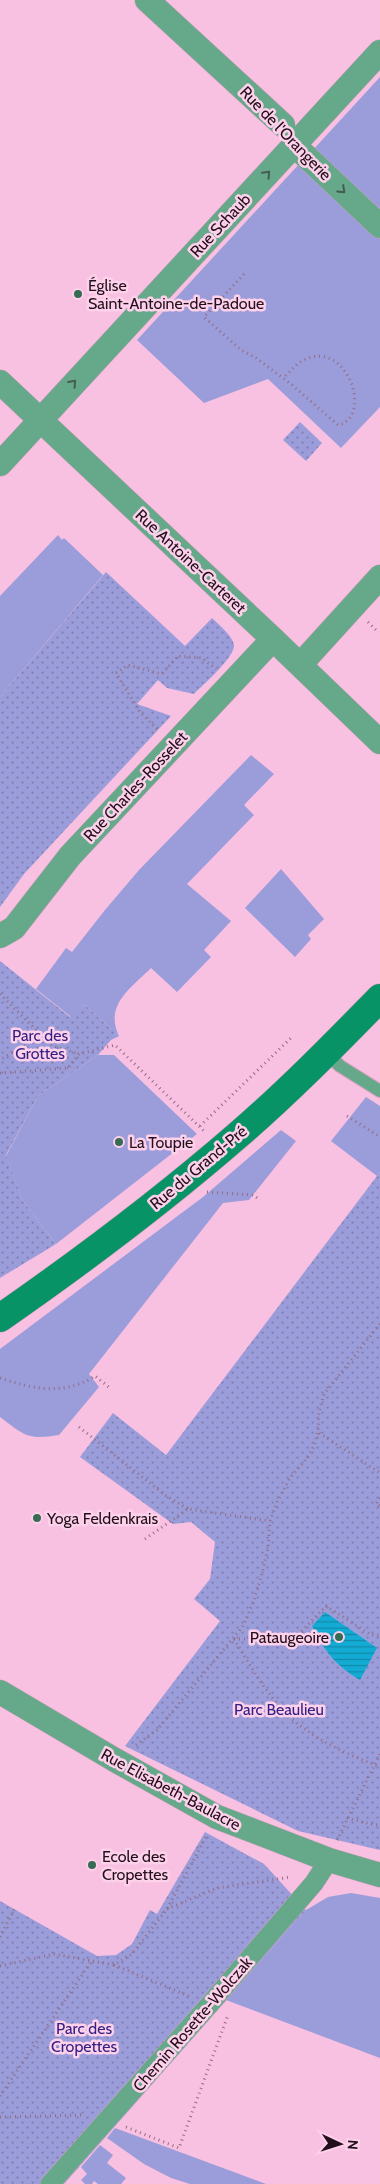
<svg xmlns="http://www.w3.org/2000/svg" width="380" height="2184" viewBox="0 0 380 2184" font-family="Cabin,sans-serif">
	<defs>
		<pattern id="park-dots" width="8" height="8" patternUnits="userSpaceOnUse" patternTransform="scale(1.25)"><rect width="8" height="8" fill="#9b9dda"/><path d="M2 2h.1M6 6h.1" fill="none" stroke="#7e7eb0" stroke-width="1.8" stroke-linecap="round"/></pattern>
		<pattern id="water-rules" width="6" height="5" patternUnits="userSpaceOnUse" patternTransform="scale(1.25)"><rect width="6" height="5" fill="#13abd3"/><path d="M0 2.5h6" fill="none" stroke="#118aaa"/></pattern>
	</defs>
	<rect width="100%" height="100%" fill="#f8c0e1"/>
	<path fill="#9b9dda" d="M 380,77 L 380,213 L 312,151 Z
		M 301,162 L 380,237 L 380,407 L 341,448 L 268,379 L 204,403 L 137,340 Z
		M 58,535 L 62,540 L 64,538 L 103,575 L 0,697 L 0,596 Z
		M 251,755 L 274,774 L 244,805 L 254,815 L 187,884 L 231,921 L 204,950 L 211,957 L 177,992 L 151,968 C 131,988 104,1005 119,1036 L 84,1004 L 71,1017 L 36,989 L 66,948 L 72,952 L 105,910 L 139,870 Z
		M 281,869 L 324,919 L 308,935 L 311,939 L 295,957 L 245,908 Z
		M 98,1055 L 114,1055 L 197,1134 L 56,1244 L 23,1201 L 6,1156 L 38,1096 Z
		M 366,1097 L 380,1106 L 380,1172 L 377,1176 L 331,1141 Z
		M 281,1130 L 296,1141 L 249,1200 L 223,1203 L 89,1374 L 99,1387 L 59,1435 C 28,1440 25,1436 0,1417 L 0,1349 L 203,1197 Z
		M 351,1893 L 380,1898 L 380,2058 L 226,2000 L 306,1910 L 328,1897 Z
		M 115,2128 L 266,2184 L 190,2184 L 171,2178 L 144,2164 L 107,2138 Z
		M 100,2145 L 113,2155 L 107,2163 L 126,2178 L 121,2184 L 98,2184 L 94,2181 L 92,2184 L 85,2184 L 81,2180 L 87,2174 L 81,2167 Z"/>
	<path fill="url(#park-dots)" d="M 300,422 L 322,443 L 306,461 L 283,440 Z
		M 106,572 L 185,646 L 212,618 C 219,625 232,635 234,645 C 235,657 203,685 194,694 L 167,688 L 158,680 L 137,704 L 171,716 L 24,874 L 0,907 L 0,697 Z
		M 0,961 L 70,1017 L 84,1004 L 119,1036 L 111,1040 L 98,1055 L 38,1096 L 6,1155 L 23,1201 L 56,1244 L 0,1278 Z
		M 380,1172 L 380,1850 L 298,1831 L 125,1746 L 220,1621 L 194,1599 L 210,1579 L 215,1542 L 191,1522 L 173,1524 L 80,1457 L 113,1413 L 166,1455 Z
		M 205,1832 L 264,1864 L 306,1910 L 64,2184 L 0,2184 L 0,1901 L 97,1956 L 116,1955 L 132,1944 L 150,1910 L 157,1914 Z"/>
	<path fill="url(#water-rules)" d="M 325,1612 L 377,1648 L 360,1680 C 335,1665 325,1652 312,1626 Z"/>
	<g fill="none" stroke-linecap="round" stroke-linejoin="round">
		<defs>
			<path id="service" d="M 326,1053 L 340,1066 L 380,1091"/>
			<path id="pedestrian" d="M 50,2184 L 209,2005 L 314,1883 L 329,1860"/>
			<path id="minor" d="M 147,0 L 283,125
				M 294,145 L 380,226
				M 0,382 L 273,639 L 380,742
				M 0,464 L 380,52
				M 300,665 L 380,577
				M 0,936 L 14,928 L 70,856 L 273,639
				M 0,1692 L 115,1760 L 217,1817 L 329,1860 L 380,1875"/>
			<path id="secondary" d="M 0,1318 C 82,1261 162,1201 238,1135 C 288,1092 334,1045 380,998"/>
		</defs>
		<use href="#service" stroke="#d1a0bd" stroke-width="14"/>
		<use href="#pedestrian" stroke="#d1a0bd" stroke-width="20"/>
		<use href="#minor" stroke="#d1a0bd" stroke-width="25"/>
		<use href="#secondary" stroke="#d1a0bd" stroke-width="29"/>
		<path stroke="#946d84" stroke-width="3" stroke-dasharray="1 4" stroke-linecap="butt" d="M 244,274 L 204,317 L 241,350 L 256,358 L 292,385 L 338,425 C 374,418 347,338 304,360 C 296,364 290,372 283,378
			M 368,622 L 378,632
			M 157,729 L 140,712 L 116,673 L 128,665 L 162,674 L 178,656 L 202,658 L 216,669
			M 0,994 L 40,1034 L 0,1060
			M 40,1034 L 53,1046 L 79,1054
			M 0,1073 L 68,1068 L 79,1054 L 115,1045 L 205,1132
			M 347,1116 L 380,1137
			M 200,1126 L 293,1036
			M 207,1192 L 253,1195 L 260,1200
			M 380,1324 L 324,1394 L 319,1412 L 318,1432 L 380,1473
			M 0,1378 C 33,1389 64,1396 95,1376 L 110,1388
			M 79,1427 L 165,1495 L 188,1509
			M 380,1498 L 376,1504 L 380,1506
			M 145,1539 L 188,1509 L 270,1521
			M 234,1639 C 253,1670 272,1705 302,1727 C 324,1744 354,1757 380,1767
			M 234,1639 L 276,1640 L 297,1636 L 326,1606 L 371,1635 L 380,1635
			M 136,1745 L 157,1730 L 243,1626 L 253,1603 L 262,1574 L 268,1548 L 270,1521 L 277,1502 L 290,1478 L 307,1458 L 314,1446 L 318,1432
			M 347,1818 L 375,1825 L 380,1824
			M 337,1840 L 380,1754
			M 167,1909 L 217,1888 L 291,1877
			M 0,1937 L 16,1906
			M 114,1965 L 189,1996
			M 0,1966 L 54,1954 L 114,1965 L 132,1954 L 167,1909 L 207,1835
			M 0,2096 L 91,1962
			M 0,2117 L 84,2115
			M 126,2127 L 179,2148 L 228,2015"/>
		<use href="#service" stroke="#66a98a" stroke-width="12"/>
		<use href="#pedestrian" stroke="#66a98a" stroke-width="19"/>
		<use href="#minor" stroke="#66a98a" stroke-width="24"/>
		<use href="#secondary" stroke="#079366" stroke-width="28"/>
	</g>
	<defs><path id="oneway-chevron" d="M-2-3.5L2.5 0L-2 3.5" fill="none" stroke-width="1.6" stroke-linecap="round" stroke-linejoin="round" transform="scale(1.25)"/></defs>
	<g stroke="#445c52">
		<use href="#oneway-chevron" transform="translate(267 174) rotate(-47)"/>
		<use href="#oneway-chevron" transform="translate(342 190) rotate(44)"/>
		<use href="#oneway-chevron" transform="translate(73 383) rotate(-48)"/>
	</g>
	<g fill="#356c53" stroke="#fed1eb" stroke-width="2">
		<circle cx="78" cy="294" r="5"/>
		<circle cx="119" cy="1142" r="5"/>
		<circle cx="37" cy="1518" r="5"/>
		<circle cx="339" cy="1637" r="5"/>
		<circle cx="92" cy="1865" r="5"/>
	</g>
	<g text-anchor="middle" stroke-width="5" stroke-linejoin="round" paint-order="stroke">
		<g font-size="16" fill="#220f1b" stroke="#fed1eb">
			<text transform="translate(286 133) rotate(46)" y="6">Rue de l'Orangerie</text>
			<text transform="translate(220 225) rotate(-47)" y="6">Rue Schaub</text>
			<text transform="translate(191 561) rotate(43)" y="6">Rue Antoine-Carteret</text>
			<text transform="translate(135 786) rotate(-47)" y="6">Rue Charles-Rosselet</text>
			<text transform="translate(198 1167) rotate(-40)" y="6">Rue du Grand-Pré</text>
			<text transform="translate(171 1789) rotate(28)" y="6">Rue Elisabeth-Baulacre</text>
			<text transform="translate(192 2024) rotate(-49)" y="6">Chemin Rosette-Wolczak</text>
		</g>
		<g font-size="16" fill="#220f1b" stroke="#fed1eb" text-anchor="start">
			<text x="88" y="291">Église<tspan x="88" dy="18">Saint-Antoine-de-Padoue</tspan></text>
			<text x="129" y="1148">La Toupie</text>
			<text x="47" y="1524">Yoga Feldenkrais</text>
			<text x="329" y="1643" text-anchor="end">Pataugeoire</text>
			<text x="102" y="1862">Ecole des<tspan x="102" dy="18">Cropettes</tspan></text>
		</g>
		<g font-size="16" fill="#332184" stroke="#fed1eb">
			<text x="40" y="1041">Parc des<tspan x="40" dy="18">Grottes</tspan></text>
			<text x="279" y="1715">Parc Beaulieu</text>
			<text x="84" y="2034">Parc des<tspan x="84" dy="18">Cropettes</tspan></text>
		</g>
	</g>
	<g transform="translate(340 2144) rotate(94)" stroke="#fed1eb" stroke-width="4" paint-order="stroke">
	<path d="M0-4L9 19L0 12L-9 19Z" fill="#220f1b"/>
	<text y="-8" font-size="14" font-weight="bold" text-anchor="middle" fill="#220f1b">N</text>
	</g>
</svg>
